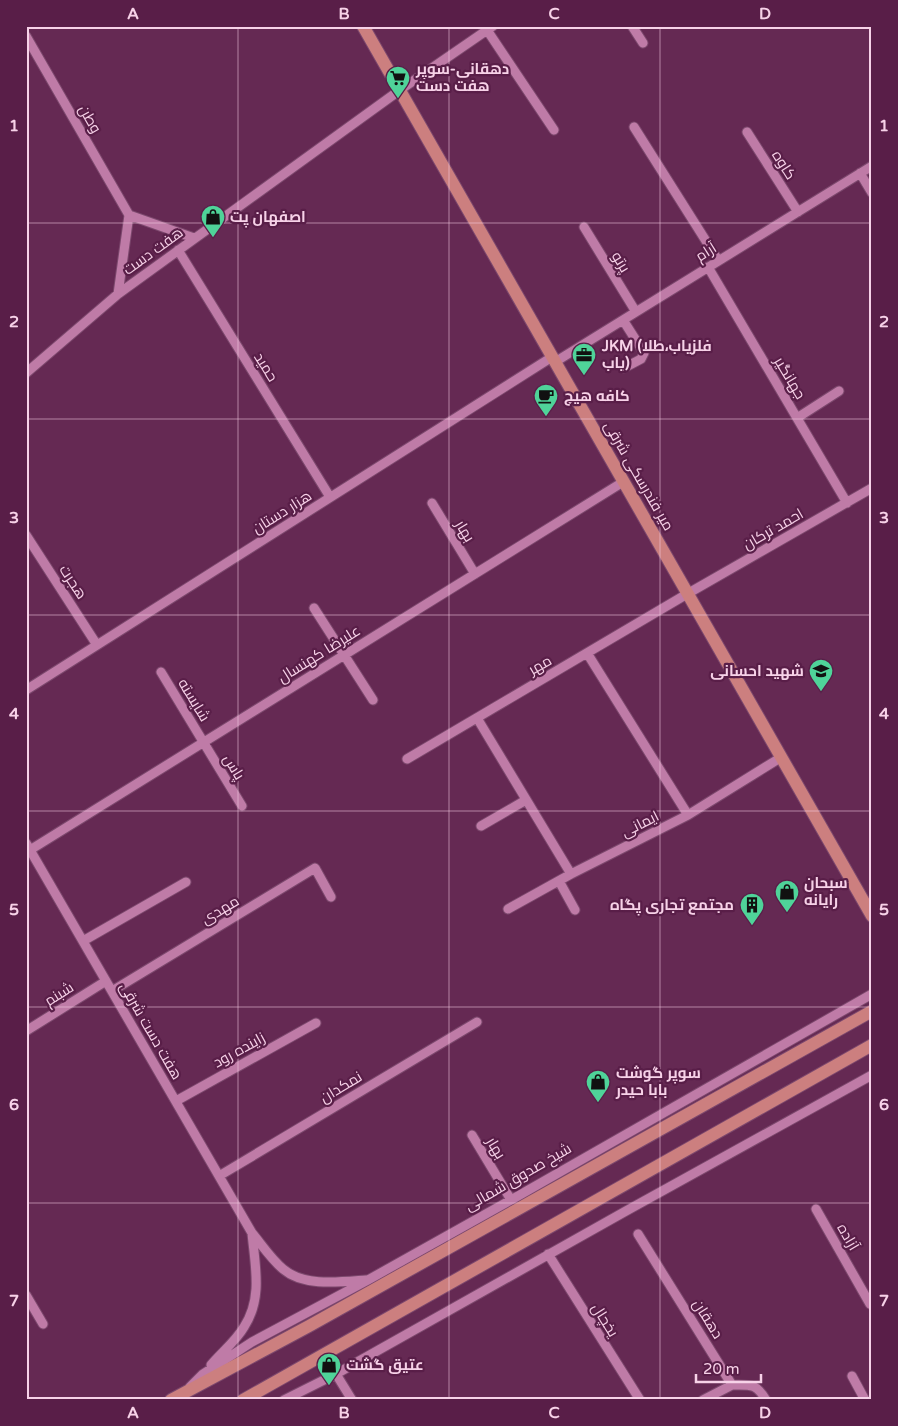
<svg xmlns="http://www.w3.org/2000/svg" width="898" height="1426" viewBox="0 0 898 1426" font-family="'Varela Round',Cairo,sans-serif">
	<rect width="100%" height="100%" fill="#652953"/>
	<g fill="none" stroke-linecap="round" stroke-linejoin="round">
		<defs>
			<path id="minor" d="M 632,26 L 643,43
				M 487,30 L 554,130
				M 26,36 L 129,215
				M 634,127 L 718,260
				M 747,132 L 798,212
				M 860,173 L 872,193
				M 584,227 L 636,312
				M 178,250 L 330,497
				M 708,267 L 847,503
				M 118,294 L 129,215 L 194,238
				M 623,320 L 644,353 L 641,359 L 624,368
				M 555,362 L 872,166
				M 26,373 L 118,294 L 400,90 L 493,26
				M 797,418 L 839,391
				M 432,503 L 475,574
				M 26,535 L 97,645
				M 314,608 L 373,700
				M 587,653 L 688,815
				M 161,672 L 242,806
				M 26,690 L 552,357
				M 477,718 L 571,874
				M 407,759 L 687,594 L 872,488
				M 481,826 L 526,800
				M 26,843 L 252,1233 C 262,1245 271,1259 283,1269 C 304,1287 340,1282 366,1280
				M 30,850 L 623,482
				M 559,881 L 575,910
				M 508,909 L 571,874 L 688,815 L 780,758
				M 83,941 L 186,882
				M 112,991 L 315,868 L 331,897
				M 26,1031 L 106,981
				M 176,1101 L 316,1023
				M 472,1135 L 511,1200
				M 219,1176 L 477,1022
				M 816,1209 L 870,1304 L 872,1303
				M 638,1234 L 732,1385 C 751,1385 756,1383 766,1400
				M 548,1254 L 640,1400
				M 26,1295 L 43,1324
				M 211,1365 C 221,1353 236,1341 244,1327 C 263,1298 255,1266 252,1233
				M 336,1374 L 352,1400
				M 852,1376 L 865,1400
				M 190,1387 L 203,1374 L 252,1342 L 368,1280 L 511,1200 L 872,994
				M 284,1400 L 336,1374 L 626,1211 L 872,1075
				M 703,1400 L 732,1385"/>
			<path id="major" d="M 363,26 L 872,916
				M 171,1400 L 309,1326 L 872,1011
				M 243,1400 L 872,1045"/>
		</defs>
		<use href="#minor" stroke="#7c486d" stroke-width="11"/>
		<use href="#major" stroke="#7c486d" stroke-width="14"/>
		<use href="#minor" stroke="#bf7ba7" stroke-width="9"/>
		<use href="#major" stroke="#cc7f7f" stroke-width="12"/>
	</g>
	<path fill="none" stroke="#f7d2e8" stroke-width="1" stroke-opacity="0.55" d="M 238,26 L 238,1400M 449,26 L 449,1400M 660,26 L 660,1400M 26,223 L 872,223M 26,419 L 872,419M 26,615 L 872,615M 26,811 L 872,811M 26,1007 L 872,1007M 26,1203 L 872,1203"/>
	<defs>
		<symbol id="supermarket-pin" viewBox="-11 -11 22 30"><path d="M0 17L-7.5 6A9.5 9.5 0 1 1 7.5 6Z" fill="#4fd399" stroke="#591e48"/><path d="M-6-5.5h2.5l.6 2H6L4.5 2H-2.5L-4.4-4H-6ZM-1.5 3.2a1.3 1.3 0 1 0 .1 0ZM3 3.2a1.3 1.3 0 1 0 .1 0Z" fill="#111"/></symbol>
		<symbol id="shop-pin" viewBox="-11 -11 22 30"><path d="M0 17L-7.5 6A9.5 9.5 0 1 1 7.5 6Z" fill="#4fd399" stroke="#591e48"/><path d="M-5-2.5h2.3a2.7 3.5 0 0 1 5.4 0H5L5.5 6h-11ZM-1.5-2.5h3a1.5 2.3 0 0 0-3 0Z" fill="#111"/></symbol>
		<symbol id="office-pin" viewBox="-11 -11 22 30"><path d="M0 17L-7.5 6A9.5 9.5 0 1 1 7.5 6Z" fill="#4fd399" stroke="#591e48"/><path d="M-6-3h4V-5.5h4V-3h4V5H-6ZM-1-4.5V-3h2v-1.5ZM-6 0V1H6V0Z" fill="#111"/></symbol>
		<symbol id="cafe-pin" viewBox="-11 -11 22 30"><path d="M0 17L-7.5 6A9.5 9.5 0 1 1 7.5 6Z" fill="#4fd399" stroke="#591e48"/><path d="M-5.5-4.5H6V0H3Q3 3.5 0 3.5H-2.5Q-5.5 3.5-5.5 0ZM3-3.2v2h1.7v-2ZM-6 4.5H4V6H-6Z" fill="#111"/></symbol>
		<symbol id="school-pin" viewBox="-11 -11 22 30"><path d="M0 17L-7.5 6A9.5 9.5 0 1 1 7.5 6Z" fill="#4fd399" stroke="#591e48"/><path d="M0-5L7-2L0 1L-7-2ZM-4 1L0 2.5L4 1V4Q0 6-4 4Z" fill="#111"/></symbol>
		<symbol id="building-pin" viewBox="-11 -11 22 30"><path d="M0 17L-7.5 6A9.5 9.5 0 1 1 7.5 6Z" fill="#4fd399" stroke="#591e48"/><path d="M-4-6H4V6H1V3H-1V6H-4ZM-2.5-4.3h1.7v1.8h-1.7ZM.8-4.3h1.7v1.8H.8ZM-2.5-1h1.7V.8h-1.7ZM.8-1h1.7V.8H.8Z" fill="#111"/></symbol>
	</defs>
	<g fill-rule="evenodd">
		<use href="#supermarket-pin" x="384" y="64" width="28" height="38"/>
		<use href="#shop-pin" x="199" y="203" width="28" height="38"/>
		<use href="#office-pin" x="570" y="341" width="28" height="38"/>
		<use href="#cafe-pin" x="532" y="382" width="28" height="38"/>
		<use href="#school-pin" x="807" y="657" width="28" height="38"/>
		<use href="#shop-pin" x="773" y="878" width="28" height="38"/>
		<use href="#building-pin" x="738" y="891" width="28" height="38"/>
		<use href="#shop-pin" x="584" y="1068" width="28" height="38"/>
		<use href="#shop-pin" x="315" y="1351" width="28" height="38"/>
	</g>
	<g text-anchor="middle" stroke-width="4.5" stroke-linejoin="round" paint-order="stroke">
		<g font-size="15" font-weight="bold" fill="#f7d2e8" stroke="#591e48" text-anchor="start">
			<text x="416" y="74">دهقانی-سوپر<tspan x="416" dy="17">هفت دست</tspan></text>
			<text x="230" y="222">اصفهان پت</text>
			<text x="602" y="351">JKM (فلزیاب،طلا<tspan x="602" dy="17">یاب)</tspan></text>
			<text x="564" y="401">کافه هیچ</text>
			<text x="804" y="676" text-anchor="end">شهید احسانی</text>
			<text x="804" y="888">سبحان<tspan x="804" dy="17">رایانه</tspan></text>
			<text x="734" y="910" text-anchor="end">مجتمع تجاری پگاه</text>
			<text x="616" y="1078">سوپر گوشت<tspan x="616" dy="17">بابا حیدر</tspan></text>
			<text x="346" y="1370">عتیق گشت</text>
		</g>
		<g font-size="15" fill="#f7d2e8" stroke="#591e48">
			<text transform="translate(90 119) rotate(60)" y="5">وطن</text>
			<text transform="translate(784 165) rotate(58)" y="5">کاوه</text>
			<text transform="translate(153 251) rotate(-36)" y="5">هفت دست</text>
			<text transform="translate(706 252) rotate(-32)" y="5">آرام</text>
			<text transform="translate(621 262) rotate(59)" y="5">پرتو</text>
			<text transform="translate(266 367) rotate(58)" y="5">حمید</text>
			<text transform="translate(790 378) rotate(59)" y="5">جهانگیر</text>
			<text transform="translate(639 476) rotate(60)" y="5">میر فندرسکی شرقی</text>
			<text transform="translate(282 512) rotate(-32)" y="5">هزار دستان</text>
			<text transform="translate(773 529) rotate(-30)" y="5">احمد ترکان</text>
			<text transform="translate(465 531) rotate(59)" y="5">بهار</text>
			<text transform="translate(73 582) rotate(57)" y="5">هجرت</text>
			<text transform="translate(319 654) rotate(-32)" y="5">علیرضا کهنسال</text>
			<text transform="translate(540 665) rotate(-30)" y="5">مهر</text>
			<text transform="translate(194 700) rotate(59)" y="5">شایسته</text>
			<text transform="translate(234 767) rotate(59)" y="5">پاس</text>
			<text transform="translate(640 824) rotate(-27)" y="5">ایمانی</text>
			<text transform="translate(220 910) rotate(-31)" y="5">مهدی</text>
			<text transform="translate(59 994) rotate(-32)" y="5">شبنم</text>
			<text transform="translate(151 1031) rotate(60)" y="5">هفت دست شرقی</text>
			<text transform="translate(239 1050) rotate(-29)" y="5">زاینده رود</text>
			<text transform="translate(341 1087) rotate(-31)" y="5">نمکدان</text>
			<text transform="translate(496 1148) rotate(59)" y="5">بهار</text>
			<text transform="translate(518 1177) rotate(-30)" y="5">شیخ صدوق شمالی</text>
			<text transform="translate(848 1237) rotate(60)" y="5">آزاده</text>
			<text transform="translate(708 1319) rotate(58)" y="5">دهقان</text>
			<text transform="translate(605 1320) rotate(58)" y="5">یخچال</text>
		</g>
	</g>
	<rect width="898" height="1426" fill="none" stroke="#591e48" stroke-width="55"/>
	<path d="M696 1374v8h65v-8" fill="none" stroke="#f7d2e8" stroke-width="2.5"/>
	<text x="703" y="1374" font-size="15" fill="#f7d2e8" stroke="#591e48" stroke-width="4" paint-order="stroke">20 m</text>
	<rect x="28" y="28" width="842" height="1370" fill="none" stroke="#f7d2e8" stroke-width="2"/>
	<g font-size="16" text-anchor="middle" font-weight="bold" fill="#f7d2e8">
		<text x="133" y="19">A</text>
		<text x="344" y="19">B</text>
		<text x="554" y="19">C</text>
		<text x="765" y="19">D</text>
		<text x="14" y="131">1</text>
		<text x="884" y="131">1</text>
		<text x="14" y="327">2</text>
		<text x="884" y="327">2</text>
		<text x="14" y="523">3</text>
		<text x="884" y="523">3</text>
		<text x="14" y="719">4</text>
		<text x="884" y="719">4</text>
		<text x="14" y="915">5</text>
		<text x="884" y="915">5</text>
		<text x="14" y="1110">6</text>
		<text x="884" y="1110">6</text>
		<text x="14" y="1306">7</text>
		<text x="884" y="1306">7</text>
		<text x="133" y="1418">A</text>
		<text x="344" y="1418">B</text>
		<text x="554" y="1418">C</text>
		<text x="765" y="1418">D</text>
	</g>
</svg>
